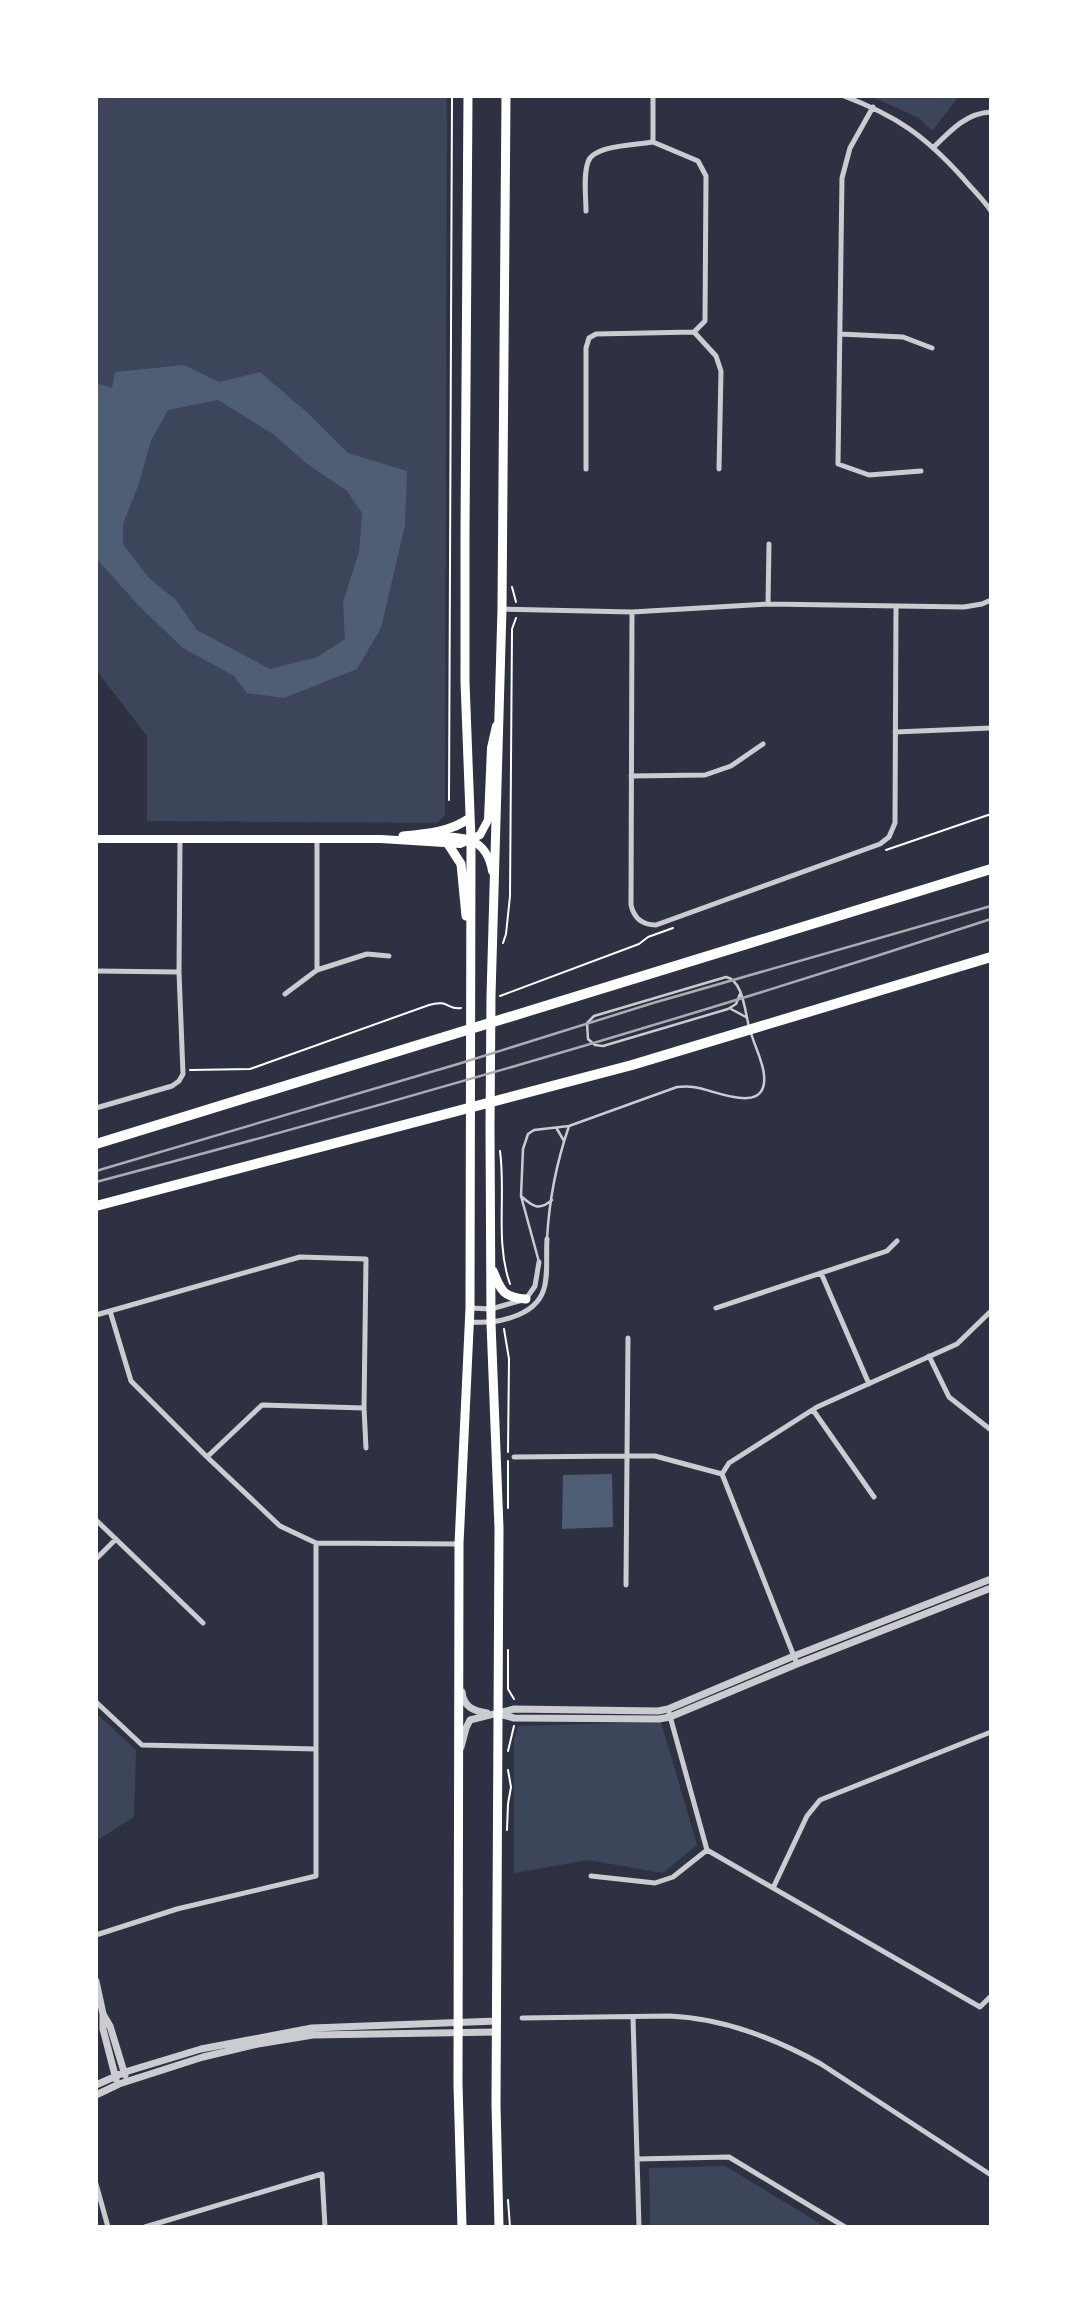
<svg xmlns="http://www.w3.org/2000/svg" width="1087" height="2323" viewBox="0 0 1087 2323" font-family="Montserrat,sans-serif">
	<rect width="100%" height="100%" fill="#2d3142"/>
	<path fill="#3c4559" d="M 96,96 L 447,96 L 445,815 L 437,823 L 147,821 L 147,736 L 96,670 Z
		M 870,96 L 959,96 L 932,131 L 919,118 Z
		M 96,1713 L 136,1750 L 134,1817 L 96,1841 Z
		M 661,1722 L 697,1845 L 663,1873 L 588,1860 L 514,1873 L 514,1740 L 518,1726 Z
		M 725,2166 L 826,2227 L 650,2227 L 649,2168 Z"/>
	<path fill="#4f5d75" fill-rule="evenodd" d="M 184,365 L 219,382 L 260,372 L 309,414 L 348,453 L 407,471 L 405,525 L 381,628 L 357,669 L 284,698 L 247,693 L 234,676 L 183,648 L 140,607 L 96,558 L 96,383 L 112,388 L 115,372 ZM 218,400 L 273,434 L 307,464 L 347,491 L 362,513 L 359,552 L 343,602 L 345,639 L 317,657 L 270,669 L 197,630 L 176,600 L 149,578 L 123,544 L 123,524 L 138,486 L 151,441 L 168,410 Z
		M 612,1474 L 613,1527 L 562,1529 L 563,1475 Z"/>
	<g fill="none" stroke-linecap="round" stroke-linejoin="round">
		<path stroke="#fff" stroke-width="2" d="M 512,587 L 516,602
			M 449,800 L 452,96
			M 886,850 L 991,814
			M 503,943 L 506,934 L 510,896 L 512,629 L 516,618
			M 500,996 L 639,944 L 648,937 L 673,928
			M 190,1070 L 250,1069 L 429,1005 C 449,999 447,1010 461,1008
			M 500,1151 C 506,1194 495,1242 510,1284
			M 504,1329 L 509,1359 L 508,1452
			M 508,1461 L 508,1508
			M 508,1650 L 508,1689 L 514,1699
			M 508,1751 L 514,1726
			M 507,1830 L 508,1804 L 511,1787 L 508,1770
			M 508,2200 L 510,2227"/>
		<path stroke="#caccd0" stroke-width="2.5" d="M 740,994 L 736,1004 L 728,1009 L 603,1046 L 595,1045 L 588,1039 L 587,1023 L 594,1016 L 726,977 C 743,980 745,1012 749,1027
			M 731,1009 L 746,1017
			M 557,1129 L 564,1141
			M 521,1196 C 533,1207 539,1211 552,1200
			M 547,1239 C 549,1202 557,1161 569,1126
			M 539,1262 L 521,1196 L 523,1149 L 528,1134 L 534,1130 L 569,1126 L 677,1087 C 685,1086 692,1086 699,1088 C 718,1092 768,1115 764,1075 C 763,1062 755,1047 751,1033"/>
		<path stroke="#caccd0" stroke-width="5" d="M 844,96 C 897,116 925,136 963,178 C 972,189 983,199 991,211
			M 873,107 L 850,148 L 842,178 L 838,464 L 869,475 L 921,471
			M 933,148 C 950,131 966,113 991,112
			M 586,211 C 586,196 583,176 588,162 C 593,145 637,145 653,142
			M 694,332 L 716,356 L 721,371 L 719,469
			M 840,334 L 903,337 L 932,348
			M 586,469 L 586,348 L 589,338 L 596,334 L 694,332 L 705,321 L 706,176 L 698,161 L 653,142 L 653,96
			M 768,604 L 769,544
			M 502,609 L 632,612 L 768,604 L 964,607 L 982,604 L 991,600
			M 632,612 L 631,905 C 634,918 642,925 656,925 L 880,844 L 889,837 L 895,823 L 896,608
			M 895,732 L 991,728
			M 631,776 L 705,775 L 731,766 L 763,744
			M 317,839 L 317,970
			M 96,971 L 179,972
			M 285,994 L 317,970 L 367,954 L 389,956
			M 96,1108 L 172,1086 L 179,1081 L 183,1074 L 179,972 L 180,840
			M 821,1273 L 869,1384
			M 470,1308 L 491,1309 L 526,1299 L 535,1286 L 539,1262
			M 716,1308 L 887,1251 L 897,1241
			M 110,1311 L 131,1381 L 207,1457 L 280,1526 L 316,1543 L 459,1544
			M 96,1315 L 300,1257 L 366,1259 L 364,1408 L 366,1448
			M 470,1322 C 488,1323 501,1322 518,1315 C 554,1300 545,1272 547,1239
			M 929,1356 L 949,1397 L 991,1430
			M 813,1410 L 874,1497
			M 207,1457 L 262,1405 L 364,1408
			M 514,1457 L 627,1456 L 628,1338
			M 96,1520 L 203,1623
			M 96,1559 L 116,1539
			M 626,1585 L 627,1456 L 655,1456 L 722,1474
			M 797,1664 L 722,1474 L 729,1463 L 817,1407 L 957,1344 L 991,1311
			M 96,1702 L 142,1745 L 316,1749
			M 668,1709 L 707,1850 L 980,2007 L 991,1996
			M 591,1876 L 655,1883 L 673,1877 L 707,1850
			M 773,1888 L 807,1816 L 820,1800 L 991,1732
			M 96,1935 L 177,1909 L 316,1876 L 316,1543
			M 633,2017 L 639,2227
			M 522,2018 L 669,2016 C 723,2018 774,2038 821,2064 L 991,2175
			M 637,2159 L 729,2157 L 845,2227
			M 96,2184 L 108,2227
			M 145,2227 L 322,2174 L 325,2227"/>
		<path stroke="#caccd0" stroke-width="7" d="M 462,1692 C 464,1707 473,1711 487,1713
			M 499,1714 L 514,1718 L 659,1719 L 670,1717 L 797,1664 L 991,1588
			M 461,1747 L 466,1728 L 470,1720 L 514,1709 L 658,1711 L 668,1709 L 794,1656 L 991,1579
			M 96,1981 L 103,2014 L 103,2029 L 116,2079
			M 103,2014 L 110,2026 L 125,2075
			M 96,2085 L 125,2072 L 201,2049 L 312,2028 L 497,2021
			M 96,2095 L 119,2084 L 203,2057 L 258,2044 L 313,2035 L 497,2032"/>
		<path stroke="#fff" stroke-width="8" d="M 426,836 C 457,837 486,833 492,871
			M 96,839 L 381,839 L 460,844 L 480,835 L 488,820 L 491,748 L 496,726"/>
		<path stroke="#fff" stroke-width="9" d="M 403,836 C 427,834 450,832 470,818
			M 448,844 L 461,864 L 466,916
			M 493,1271 C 501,1291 503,1297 526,1299
			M 462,2227 L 458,2085 L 459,1544 L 470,1308 L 471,840 L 465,682 L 465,533 L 468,96
			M 499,2227 L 496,2105 L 499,1528 L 491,1323 L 490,1127 L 491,996 L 502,609 L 506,96"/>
		<path stroke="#fff" stroke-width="10" d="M 96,1144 L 991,869
			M 96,1206 L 632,1065 L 991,957"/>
		<path stroke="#abadb3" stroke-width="2.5" d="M 96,1171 L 458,1064 L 653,1003 L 991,906
			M 96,1182 C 397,1103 695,1016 991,919"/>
	</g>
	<rect width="1087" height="2323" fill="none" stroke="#ffffff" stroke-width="196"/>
</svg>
